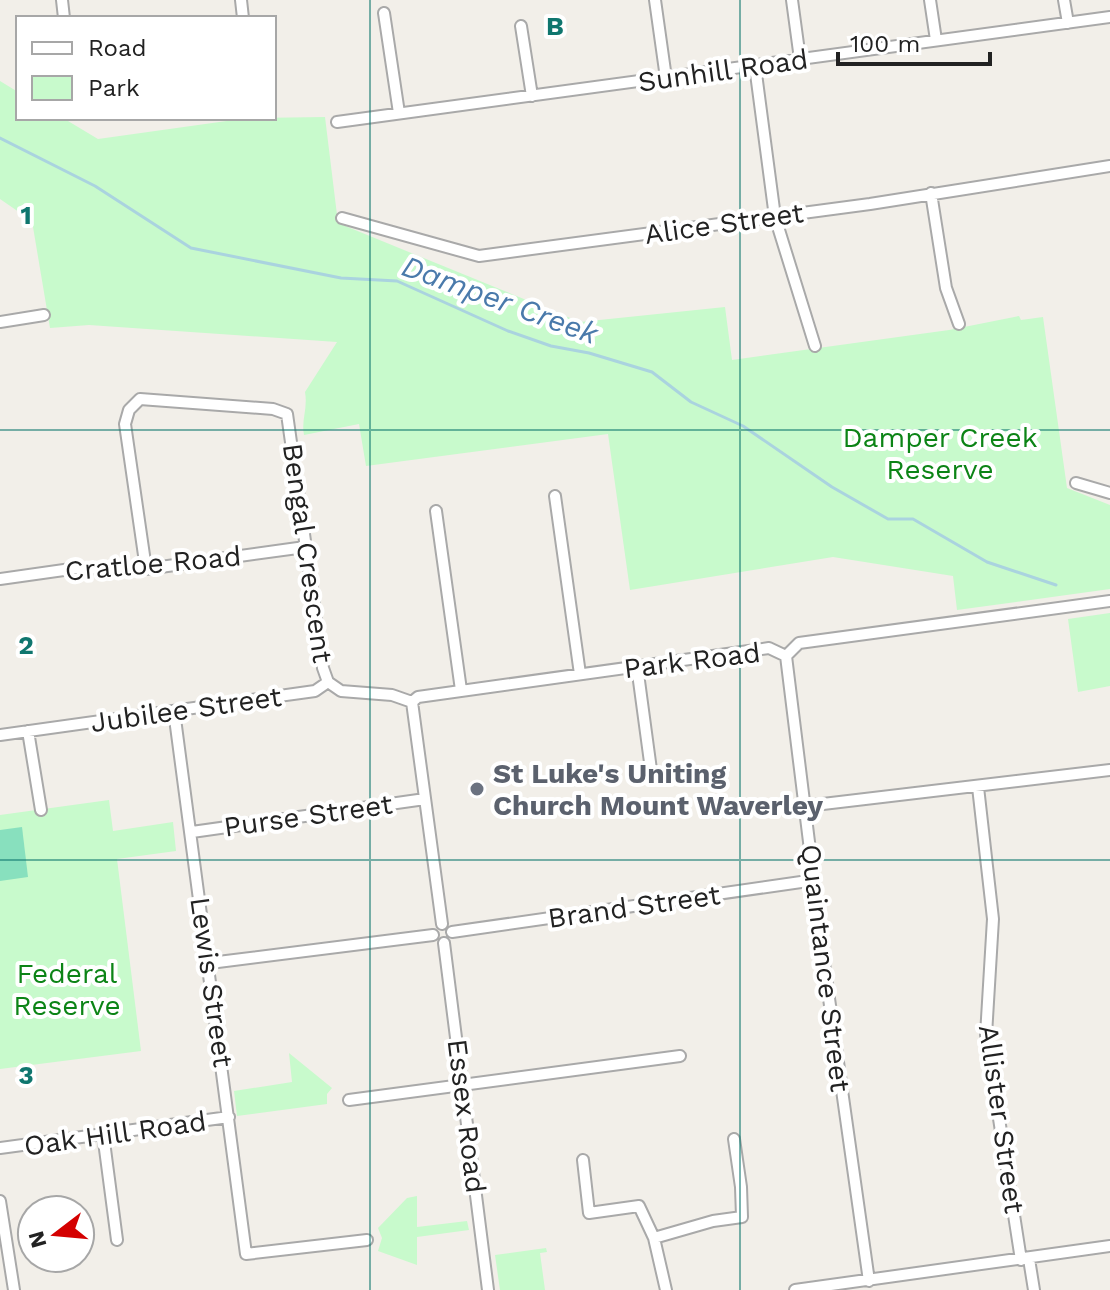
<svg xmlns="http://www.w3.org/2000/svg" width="1110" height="1290" viewBox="0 0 1110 1290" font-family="'Work Sans',sans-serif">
	<rect width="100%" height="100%" fill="#f2efe9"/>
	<path fill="#c8facc" d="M 0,81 L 18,92 L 18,118 L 63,118 L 98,139 L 248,118 L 325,117 L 338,223 L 580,322 L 725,307 L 732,360 L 949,330 L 1019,316 L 1021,320 L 1043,317 L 1067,488 L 1110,505 L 1110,589 L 957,610 L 953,576 L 833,557 L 630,590 L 608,434 L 366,466 L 359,424 L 304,435 C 301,420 308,409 305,392 L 337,342 L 89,325 L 50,328 L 32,221 L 0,199 Z
		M 1110,613 L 1110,686 L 1078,692 L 1068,619 Z
		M 109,800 L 113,831 L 173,822 L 176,851 L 117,859 L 141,1051 L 0,1069 L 0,815 Z
		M 289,1053 L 332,1088 L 327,1094 L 327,1104 L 237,1116 L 234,1091 L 292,1082 Z
		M 417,1196 L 417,1227 L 467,1221 L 469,1230 L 417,1237 L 417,1265 L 378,1251 L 382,1238 L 378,1228 L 407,1198 Z
		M 546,1248 L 547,1252 L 540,1253 L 545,1290 L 500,1290 L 495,1255 Z"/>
	<path fill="#88e0be" d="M 22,827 L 28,877 L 0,881 L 0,830 Z"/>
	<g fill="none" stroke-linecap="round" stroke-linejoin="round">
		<path stroke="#aad3df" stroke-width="3" d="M 0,138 L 95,186 L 191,248 L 341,278 L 397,281 L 508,331 L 551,346 L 589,353 L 652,372 L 691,402 L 743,426 L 832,487 L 888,519 L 913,519 L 987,562 L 1056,585"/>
		<defs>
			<path id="minor" d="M 62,0 L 64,18
				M 241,0 L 243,18
				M 655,0 L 666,78
				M 792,0 L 800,59
				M 930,0 L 936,40
				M 1064,0 L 1068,23
				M 384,13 L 399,113
				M 521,26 L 532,96
				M 755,66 L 775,217 L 815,346
				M 337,122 L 1110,17
				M 931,193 L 946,288 L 959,324
				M 342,218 L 479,256 L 870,204 L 1110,166
				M 0,322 L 44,315
				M 1076,483 L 1110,493
				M 555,496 L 580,674
				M 436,511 L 461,690
				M 146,569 L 125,424 L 129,410 L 140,399 L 273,409 L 287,414 L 323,668 L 328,682
				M 0,579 L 78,568 L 146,569 L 305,547
				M 786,656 L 824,963 L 869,1281
				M 637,666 L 652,777
				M 412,702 L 418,697 L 769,648 L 786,656 L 799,643 L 1110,601
				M 412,702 L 442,924
				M 174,711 L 246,1254 L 367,1240
				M 28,731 L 41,810
				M 0,735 L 315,691 L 328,682 L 341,691 L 392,695 L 412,702
				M 978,787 L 993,919 L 986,1035 L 1021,1260
				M 806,806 L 1110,770
				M 192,832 L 425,799
				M 452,932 L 815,880
				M 444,943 L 488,1290
				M 210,963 L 433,935
				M 349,1100 L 680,1056
				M 103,1134 L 117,1240
				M 0,1148 L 229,1117
				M 583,1160 L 589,1213 L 639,1206 L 654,1238 L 713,1221 L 742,1217 L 741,1187 L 734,1139
				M 0,1201 L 14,1290
				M 654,1238 L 666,1290
				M 1029,1259 L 1034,1290
				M 795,1290 L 1110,1246"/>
		</defs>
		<use href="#minor" stroke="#a9a9a9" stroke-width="14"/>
		<use href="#minor" stroke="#fff" stroke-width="10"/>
	</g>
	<path fill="none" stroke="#0f766e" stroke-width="2" stroke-opacity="0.55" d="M 370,0 L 370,1290M 740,0 L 740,1290M 0,430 L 1110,430M 0,860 L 1110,860"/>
	<circle fill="#6b7280" stroke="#fff" stroke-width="3" cx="477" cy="789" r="8"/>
	<g text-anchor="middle" stroke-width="8" stroke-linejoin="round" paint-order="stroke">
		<g font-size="28" fill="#222" stroke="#fff">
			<text transform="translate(723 70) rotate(-8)" y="10">Sunhill Road</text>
			<text transform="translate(724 223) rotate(-8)" y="10">Alice Street</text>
			<text transform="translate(308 553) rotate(82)" y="10">Bengal Crescent</text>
			<text transform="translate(153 563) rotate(-5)" y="10">Cratloe Road</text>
			<text transform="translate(692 660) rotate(-7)" y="10">Park Road</text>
			<text transform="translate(186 709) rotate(-8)" y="10">Jubilee Street</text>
			<text transform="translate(308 815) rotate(-8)" y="10">Purse Street</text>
			<text transform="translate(634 906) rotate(-8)" y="10">Brand Street</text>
			<text transform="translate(826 968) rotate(83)" y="10">Quaintance Street</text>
			<text transform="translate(212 982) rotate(82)" y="10">Lewis Street</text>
			<text transform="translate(467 1116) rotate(83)" y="10">Essex Road</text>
			<text transform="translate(1002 1119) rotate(82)" y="10">Allister Street</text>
			<text transform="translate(115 1133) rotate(-8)" y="10">Oak Hill Road</text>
		</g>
		<g font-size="28" fill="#0c8416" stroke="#fff">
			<text x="940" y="447">Damper Creek<tspan x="940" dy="32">Reserve</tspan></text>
			<text x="67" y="983">Federal<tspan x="67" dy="32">Reserve</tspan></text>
		</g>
		<g font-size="28" font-weight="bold" fill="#5b616d" stroke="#fff" text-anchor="start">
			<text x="493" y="783">St Luke's Uniting<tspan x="493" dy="32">Church Mount Waverley</tspan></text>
		</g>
		<g font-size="30" font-style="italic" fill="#4a7aab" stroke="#fff">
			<text transform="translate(500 300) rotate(20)" y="10">Damper Creek</text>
		</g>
	</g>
	<g font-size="26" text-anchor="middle" font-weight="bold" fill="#0f766e" stroke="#fff" stroke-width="8" stroke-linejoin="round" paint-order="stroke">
		<text x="555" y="35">B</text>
		<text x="26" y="224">1</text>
		<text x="26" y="654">2</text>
		<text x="26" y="1084">3</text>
	</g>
	<rect x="16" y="16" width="260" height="104" fill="#ffffff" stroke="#a7a7a7" stroke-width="2"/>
	<rect x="32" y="42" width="40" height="12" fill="#ffffff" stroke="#a7a7a7" stroke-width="2"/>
	<text x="88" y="56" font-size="24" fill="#222222">Road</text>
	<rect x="32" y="76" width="40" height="24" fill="#c8facc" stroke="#a7a7a7" stroke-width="2"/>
	<text x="88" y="96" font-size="24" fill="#222222">Park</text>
	<g transform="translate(56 1234) rotate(254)"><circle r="38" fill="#ffffff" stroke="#a7a7a7" stroke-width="2"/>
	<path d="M0-6L14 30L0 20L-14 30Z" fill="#d40000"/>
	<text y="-12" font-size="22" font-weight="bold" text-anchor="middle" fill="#222222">N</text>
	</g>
	<path d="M838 52v12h152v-12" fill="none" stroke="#222222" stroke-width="4"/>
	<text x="850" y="52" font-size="24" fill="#222222" stroke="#ffffff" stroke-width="6" paint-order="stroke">100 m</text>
</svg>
